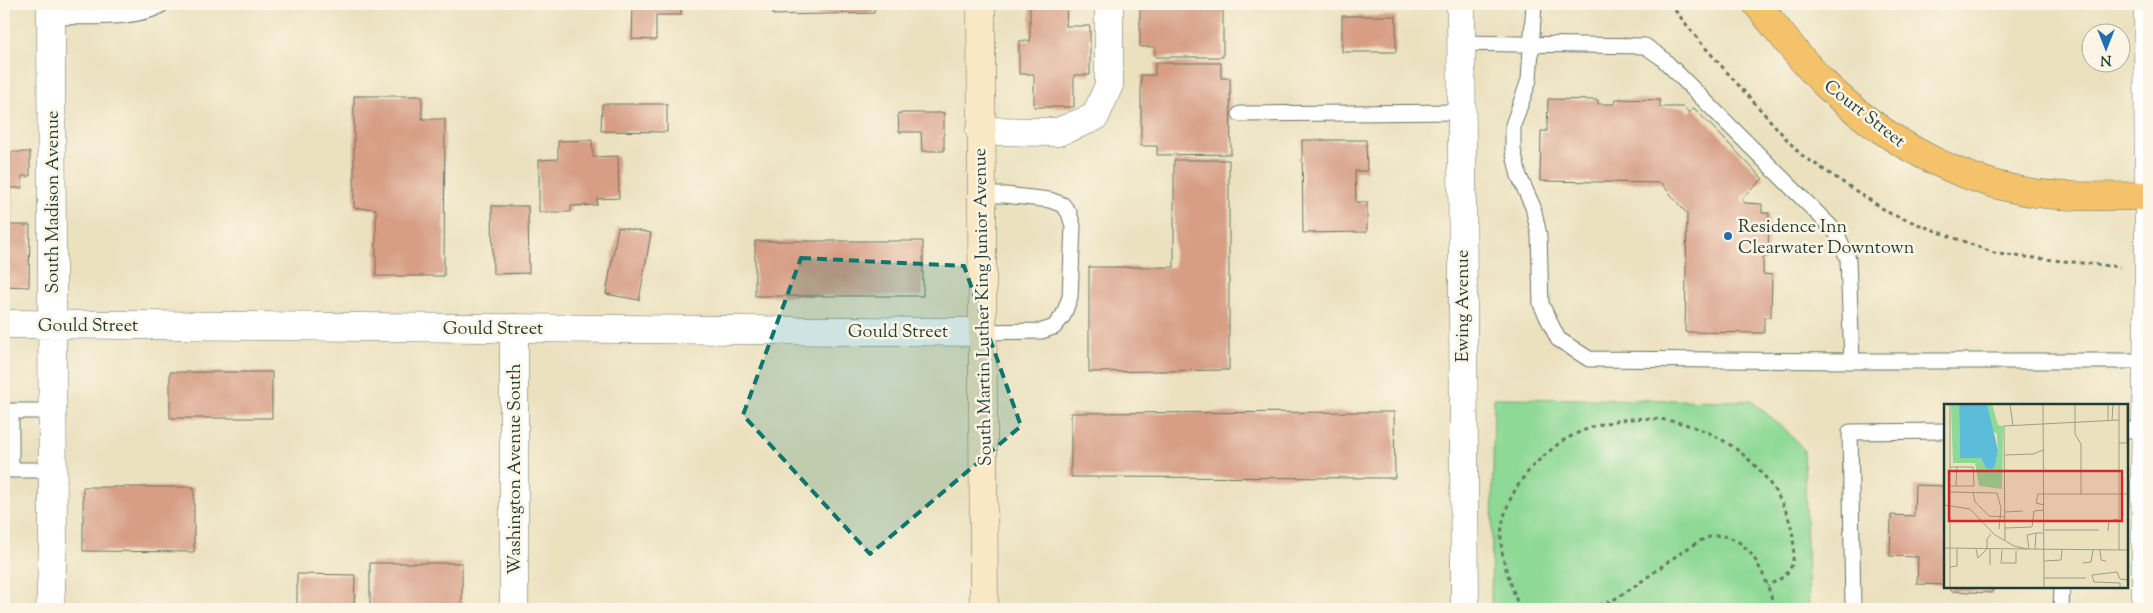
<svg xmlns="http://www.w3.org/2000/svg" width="2153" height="613" viewBox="0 0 2153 613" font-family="'Sorts Mill Goudy',serif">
	<rect width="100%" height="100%" fill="#fcf5e5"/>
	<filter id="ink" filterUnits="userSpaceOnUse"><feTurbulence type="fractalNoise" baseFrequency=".02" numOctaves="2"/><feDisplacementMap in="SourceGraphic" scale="10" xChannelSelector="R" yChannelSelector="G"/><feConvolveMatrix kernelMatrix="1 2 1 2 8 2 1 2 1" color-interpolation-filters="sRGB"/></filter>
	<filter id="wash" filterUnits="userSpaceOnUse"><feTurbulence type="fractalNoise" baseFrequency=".0096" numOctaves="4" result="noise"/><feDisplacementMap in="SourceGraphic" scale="20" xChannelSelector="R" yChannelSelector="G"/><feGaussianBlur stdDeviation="1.12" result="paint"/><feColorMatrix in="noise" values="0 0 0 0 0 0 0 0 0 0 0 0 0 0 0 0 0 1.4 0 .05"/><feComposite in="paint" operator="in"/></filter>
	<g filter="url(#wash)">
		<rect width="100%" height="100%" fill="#ebe1bf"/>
		<path fill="#8ed995" stroke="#568b64" d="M 1494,398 L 1751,401 L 1784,428 L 1804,450 L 1809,609 L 1491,609 Z"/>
		<g id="blocks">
			<path fill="#d79e85" d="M 633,4 L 681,4 L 681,15 L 656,15 L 656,40 L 632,39 Z
				M 773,4 L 874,4 L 874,13 L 773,15 Z
				M 1030,4 L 1067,4 L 1066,26 L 1090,26 L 1090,75 L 1074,75 L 1074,107 L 1034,107 L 1034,74 L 1019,74 L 1019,41 L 1030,41 Z
				M 1140,4 L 1223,4 L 1223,57 L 1155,57 L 1155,47 L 1140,47 Z
				M 1342,16 L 1396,16 L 1396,52 L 1342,52 Z
				M 1155,63 L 1221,63 L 1221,78 L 1230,78 L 1231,154 L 1157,155 L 1157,146 L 1141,146 L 1141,75 L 1155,75 Z
				M 354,96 L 422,96 L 422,119 L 445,119 L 444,276 L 376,276 L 376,209 L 354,208 Z
				M 1548,99 L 1598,100 L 1598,104 L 1615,104 L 1616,99 L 1660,100 L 1660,107 L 1684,107 L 1689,113 L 1694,108 L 1763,179 L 1741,199 L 1745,203 L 1762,204 L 1762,213 L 1769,213 L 1768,257 L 1763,257 L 1763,274 L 1772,275 L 1771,317 L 1764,317 L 1764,333 L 1685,332 L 1687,214 L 1661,183 L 1540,181 L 1541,131 L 1547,131 Z
				M 602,104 L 667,104 L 667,132 L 601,131 Z
				M 898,113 L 944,113 L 944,151 L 922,151 L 921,132 L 899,132 Z
				M 592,140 L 593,157 L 618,156 L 619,198 L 597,199 L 597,205 L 571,206 L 571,212 L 539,212 L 539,160 L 558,159 L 558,141 Z
				M 1302,140 L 1366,140 L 1367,171 L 1355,171 L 1356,202 L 1367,202 L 1367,232 L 1303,233 Z
				M 4,152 L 30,152 L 30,176 L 22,176 L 22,188 L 10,188 L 10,225 L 30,225 L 29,287 L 4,286 Z
				M 1174,160 L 1229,160 L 1229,370 L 1089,372 L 1089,267 L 1174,267 Z
				M 492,206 L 528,206 L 529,273 L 493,274 Z
				M 618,227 L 651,233 L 639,300 L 606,294 Z
				M 755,241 L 923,241 L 923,296 L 755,296 Z
				M 170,372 L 272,372 L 272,418 L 170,418 Z
				M 1394,412 L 1395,478 L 1071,477 L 1071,413 Z
				M 1915,485 L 1946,486 L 1946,585 L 1917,584 L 1918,557 L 1890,556 L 1891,515 L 1914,516 Z
				M 83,487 L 194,487 L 194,552 L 83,551 Z
				M 370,563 L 462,563 L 462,609 L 370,609 Z
				M 297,574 L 355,575 L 354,609 L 297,609 Z
				M 1951,587 L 1993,587 L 1992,593 L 1951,591 Z"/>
		</g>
	</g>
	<g filter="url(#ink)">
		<use href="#blocks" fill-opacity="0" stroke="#667665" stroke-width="1"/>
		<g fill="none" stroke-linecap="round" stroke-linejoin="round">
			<defs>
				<path id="lane" d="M 1534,4 L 1529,80 L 1513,125 L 1513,150 L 1519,176 L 1533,207 L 1539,235 L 1541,304 L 1558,339 L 1589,359 L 1852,361 L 2147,361
					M 51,17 C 79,16 142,20 162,4
					M 1461,43 L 1645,46 L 1661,57 L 1836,232 L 1848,259 L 1852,361
					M 1240,114 L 1461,112
					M 981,195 L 1005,195 L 1050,200 L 1063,205 L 1069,213 L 1073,226 L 1070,297 L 1063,316 L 1054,327 L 1042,331 L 983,332
					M 53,411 L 11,411 L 11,470 L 53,470
					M 2127,430 L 2146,429
					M 1853,609 L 1850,432 L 1946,431
					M 2061,609 L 2062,587"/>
				<path id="street" d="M 1461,4 L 1465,609
					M 980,131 L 1058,132 L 1095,117 L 1109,85 L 1109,4
					M 4,324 L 983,332
					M 514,328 L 514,609
					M 50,609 L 53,544 L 51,4
					M 2146,609 L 2145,469 L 2149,267 L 2148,4"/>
				<path id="secondary" d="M 981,4 L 984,609"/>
				<path id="primary" d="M 1757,4 C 1779,31 1800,60 1826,85 C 1883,139 1956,181 2035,193 C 2073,198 2111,196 2149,196"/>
			</defs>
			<use href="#lane" stroke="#667665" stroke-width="17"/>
			<use href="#street" stroke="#667665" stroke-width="29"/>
			<use href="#secondary" stroke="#667665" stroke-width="29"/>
			<use href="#primary" stroke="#667665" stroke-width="29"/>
			<path stroke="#667665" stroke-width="3" stroke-dasharray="4 4" stroke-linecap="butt" d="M 1670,4 L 1701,43 L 1800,154 L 1891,214 L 1997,254 L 2120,267
				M 1610,602 L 1613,609
				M 1519,609 C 1514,590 1505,571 1502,551 C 1496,515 1518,477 1545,455 C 1551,450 1558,443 1566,439 C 1632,402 1712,416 1762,473 C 1777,492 1790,513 1793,537 C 1794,548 1795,565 1787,573 C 1782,579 1774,582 1768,586
				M 1567,609 C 1580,607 1599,607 1611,601 C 1638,588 1691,539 1714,536 C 1752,532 1767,582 1775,609"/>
			<use href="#lane" stroke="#fff" stroke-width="15"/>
			<use href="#street" stroke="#fff" stroke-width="28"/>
			<use href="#secondary" stroke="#fae7c3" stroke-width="28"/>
			<use href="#primary" stroke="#f3c26a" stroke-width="28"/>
		</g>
	</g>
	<path fill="#0f766e" fill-opacity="0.2" stroke="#0f766e" stroke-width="4" stroke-dasharray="10 6" stroke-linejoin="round" d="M 801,258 L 964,266 L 1021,426 L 870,554 L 743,415 Z"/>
	<circle fill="#1f6fb2" stroke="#fcf5e5" stroke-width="2" cx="1728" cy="236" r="5"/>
	<g text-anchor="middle" stroke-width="5" stroke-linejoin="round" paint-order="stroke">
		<g font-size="18" fill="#1f3d34" stroke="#fcf5e5">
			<text transform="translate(1865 113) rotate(38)" y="6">Court Street</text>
			<text transform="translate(52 202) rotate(-90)" y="6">South Madison Avenue</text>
			<text transform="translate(1462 306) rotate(-90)" y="6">Ewing Avenue</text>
			<text transform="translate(982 307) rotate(-91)" y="6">South Martin Luther King Junior Avenue</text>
			<text x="88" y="331">Gould Street</text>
			<text x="493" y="334">Gould Street</text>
			<text x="898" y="337">Gould Street</text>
			<text transform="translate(514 469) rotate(-90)" y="6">Washington Avenue South</text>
		</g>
		<g font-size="18" fill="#1f3d34" stroke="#fcf5e5" text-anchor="start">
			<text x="1738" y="232">Residence Inn<tspan x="1738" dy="21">Clearwater Downtown</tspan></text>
		</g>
	</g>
	<g transform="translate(1944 404)">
		<rect width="184" height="184" fill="#ebe1bf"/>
		<path d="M 7,0 L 15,0 L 16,53 L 37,54 L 42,64 L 51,62 L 54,46 L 53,30 L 48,26 L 42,0 L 48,0 L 54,21 L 59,22 L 58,85 L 35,82 L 31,59 L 9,59 Z" fill="#8ed995"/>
		<path d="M 15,0 L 42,0 L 44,4 L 54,46 L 51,62 L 48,65 L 42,64 L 37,54 L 16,54 Z" fill="#5bbdd9"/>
		<path fill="none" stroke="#999f87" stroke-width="1" d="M 6,0 L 6,183M 66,0 L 69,22M 99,0 L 100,183M 131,0 L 131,30 L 137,40 L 137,90M 164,0 L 164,16M 168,16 L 169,0M 175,39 L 183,39 L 183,0M 61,51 L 89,50 L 99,46M 6,63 L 29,63 L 30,82 L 6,82M 12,82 L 13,63M 6,88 L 53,89 L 57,104 L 55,125M 29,88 L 31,98 L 45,112 L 61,113M 0,101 L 26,105 L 51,131 L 70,142 L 83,145 L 184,146M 100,101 L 92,99 L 94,90 L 184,90M 61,108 L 79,107M 61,124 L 88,123 L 90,107 L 100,106M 100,126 L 155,126M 164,127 L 165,117 L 174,115M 61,136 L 60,22 L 175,16M 0,144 L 83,145M 43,144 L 43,135 L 47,130M 32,145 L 34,154 L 43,145M 85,145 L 83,131 L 92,129M 91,145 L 92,129 L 99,129M 58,146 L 57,159 L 72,159 L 72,147M 156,146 L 157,156 L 162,157M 175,146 L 175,0M 100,157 L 117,156 L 118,146M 139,159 L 147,158 L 149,146M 46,161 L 46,145M 6,163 L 13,162 L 13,145M 100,174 L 142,174M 176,183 L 176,179 L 150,178 L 148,171 L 173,168 L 176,175 L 184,176"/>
		<path fill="#d62828" fill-opacity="0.15" stroke="#d62828" stroke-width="2.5" d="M 5,67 L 178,67 L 178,117 L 5,117 Z"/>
		<rect width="184" height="184" fill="none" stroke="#1f3d34" stroke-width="2.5"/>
	</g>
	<rect width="2153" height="613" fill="none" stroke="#fcf5e5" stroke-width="20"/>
	<g transform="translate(2106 48) rotate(180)"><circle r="24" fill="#fcf5e5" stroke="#a4ab9e"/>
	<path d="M0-4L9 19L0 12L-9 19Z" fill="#1f6fb2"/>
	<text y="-8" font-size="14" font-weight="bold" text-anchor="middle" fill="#1f3d34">N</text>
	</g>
</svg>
